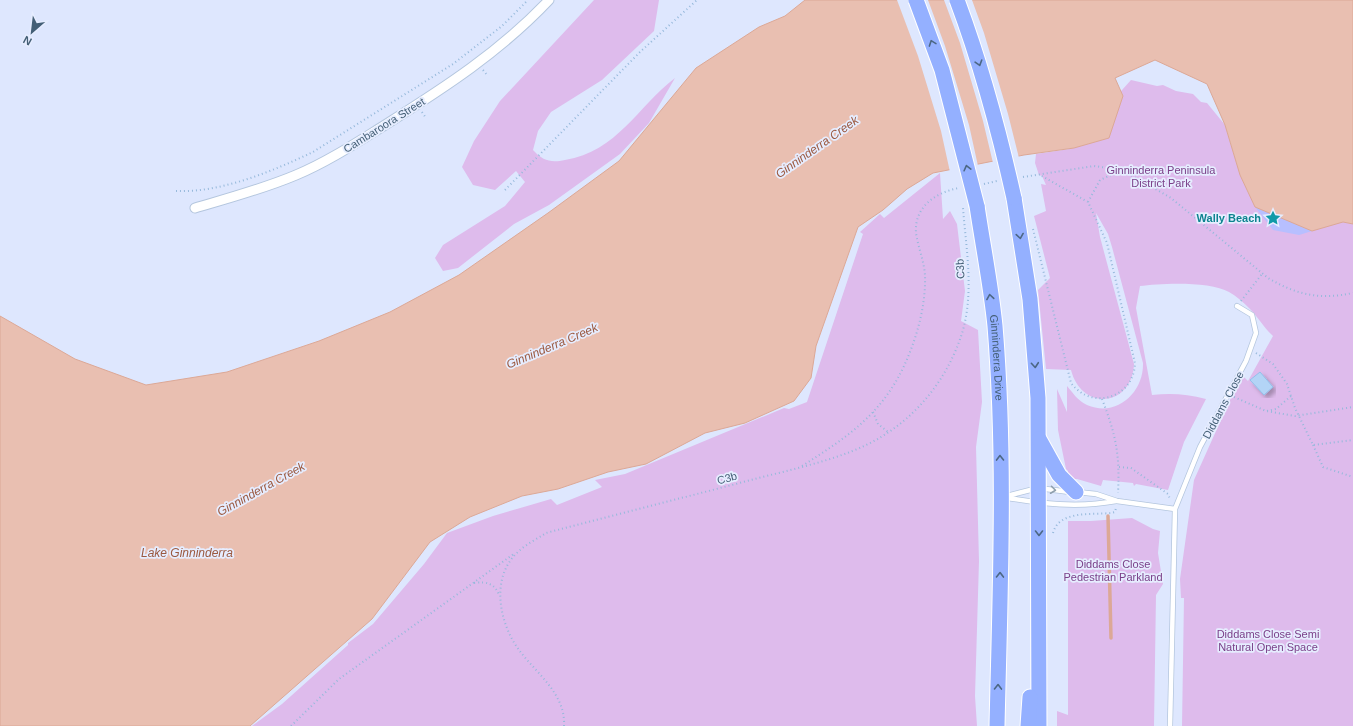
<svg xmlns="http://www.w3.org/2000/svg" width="1353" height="726" viewBox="0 0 1353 726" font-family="Helvetica,sans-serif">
	<defs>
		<filter id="shadow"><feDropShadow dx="3.5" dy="3.5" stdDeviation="2" flood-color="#0004"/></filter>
	</defs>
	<rect width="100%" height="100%" fill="#dee7fe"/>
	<path fill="#debbec" d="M 594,0 L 659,0 L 654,31 L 602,80 L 551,112 L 538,131 L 533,150 C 543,161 551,163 565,160 C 617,152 638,106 675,78 L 649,123 L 620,154 L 549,205 L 514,224 L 458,268 L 443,271 L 435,258 L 443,245 L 505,206 L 525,182 L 516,171 L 495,190 L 473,185 L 462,167 L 474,141 L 500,101 Z
		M 1131,80 L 1157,86 L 1163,85 L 1176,91 L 1193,94 L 1201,102 L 1207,103 L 1225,125 L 1236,161 L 1248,192 L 1252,198 L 1284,220 L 1353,215 L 1353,726 L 1182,726 L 1184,598 L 1181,598 L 1180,579 L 1194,480 L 1239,380 L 1243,376 L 1248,381 L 1273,336 C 1264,328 1258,317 1249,308 C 1243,302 1236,296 1229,292 C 1211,281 1161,283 1140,286 L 1136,308 L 1152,395 C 1171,393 1187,394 1206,399 L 1184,442 L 1168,490 L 1136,484 L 1134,486 L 1133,483 L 1103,480 L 1101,486 L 1077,479 L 1068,479 L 1068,471 L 1066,469 L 1058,430 L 1057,389 L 1067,412 L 1067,386 C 1073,393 1078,401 1087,405 C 1117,418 1144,392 1143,363 L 1112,247 L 1108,234 L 1096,213 L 1100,237 L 1134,364 C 1132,407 1082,412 1071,370 L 1046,369 L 1038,290 L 1050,278 L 1034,216 L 1046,211 L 1041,184 L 1046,185 L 1042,176 L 1039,175 L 1035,163 L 1036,154 L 1069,149 Z
		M 940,173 L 943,219 L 950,211 L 957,224 L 965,291 L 961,321 L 978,330 L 982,402 L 976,447 L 979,561 L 975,696 L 977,726 L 252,726 L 282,704 L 348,645 L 348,643 L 373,624 L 424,564 L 447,533 L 493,516 L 551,499 L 557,505 L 602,487 L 595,480 L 625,474 L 784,408 L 789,409 L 807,402 L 863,234 L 860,232 L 880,214 L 884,218 Z
		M 1132,518 L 1153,529 L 1160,531 L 1158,553 L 1163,584 L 1156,595 L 1154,726 L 1057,726 L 1057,711 L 1068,715 L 1068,521 L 1091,521 Z"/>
	<path fill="#b7bfff" d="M 1255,207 L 1312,231 L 1299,235 L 1273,230 Z"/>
	<path fill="#e9bfb1" stroke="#dca896" d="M 805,0 L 1353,0 L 1353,224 L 1343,222 L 1312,231 L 1255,207 L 1240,175 L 1225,125 L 1207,84 L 1155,60 L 1115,78 L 1123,96 L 1109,138 L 1074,148 L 1024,155 L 933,173 L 907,189 L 883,210 L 858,227 L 816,346 L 811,378 L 794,401 L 745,423 L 705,433 L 646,464 L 608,472 L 558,489 L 522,496 L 470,517 L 430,542 L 372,619 L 250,726 L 0,726 L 0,316 L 75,359 L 146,385 L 227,372 L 319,341 L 390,312 L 459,275 L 548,213 L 619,161 L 696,68 L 759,27 L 785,16 Z"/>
	<path fill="#dee7fe" d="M 897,0 L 928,0 L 945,46 L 969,125 L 978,166 L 950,172 L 941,131 L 918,56 Z
		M 944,0 L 972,0 L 984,33 L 1008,114 L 1019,158 L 993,163 L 983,121 L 960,43 Z"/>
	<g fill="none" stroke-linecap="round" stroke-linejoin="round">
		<path stroke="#dca896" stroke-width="3.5" d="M 1108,516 L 1111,638"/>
	</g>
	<path fill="#b3d4f6" stroke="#92bfea" filter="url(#shadow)" d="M 1260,372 L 1273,387 L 1264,395 L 1250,380 Z"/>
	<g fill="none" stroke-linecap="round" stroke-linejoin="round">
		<defs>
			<path id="lane" d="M 1077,492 L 1096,494 L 1117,501 L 1175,509
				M 1003,497 L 1038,488 L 1070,492
				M 1003,497 C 1041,504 1078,508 1116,501
				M 1170,726 L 1175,509 L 1200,447 L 1246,361 L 1256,333 L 1252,315 L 1237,306"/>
			<path id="street" d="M 195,208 C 229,198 263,189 296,175 C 327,162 356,143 385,125 C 444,88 501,51 549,0"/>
			<g id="primary">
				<path d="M 1014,198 L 1030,299 L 1038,398 L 1039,726"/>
				<path id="s1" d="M 977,206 C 983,246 991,286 995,326 C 1006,459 1000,593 997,726"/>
				<path d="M 1039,439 L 1059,475 L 1076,492"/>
				<path d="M 1028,726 L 1030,697"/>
			</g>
		</defs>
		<use href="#lane" stroke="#b4c6de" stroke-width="6"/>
		<use href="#street" stroke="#b4c6de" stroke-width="11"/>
		<use href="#primary" stroke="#fff" stroke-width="17"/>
		<path stroke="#96b9db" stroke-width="2" stroke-dasharray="1 3" stroke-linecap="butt" d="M 483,70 L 488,76
			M 422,112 L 426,118
			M 1023,177 L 1094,166 L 1122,170
			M 984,184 L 997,181
			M 505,190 L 640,52 L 697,0
			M 176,191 C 221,193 273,171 313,152 L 453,64 L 502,26 L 528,0
			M 1088,202 L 1100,180 L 1122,170 L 1171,198 L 1268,278 C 1297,295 1320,300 1353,293
			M 1033,229 L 1071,383 C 1092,411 1134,398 1135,363 L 1107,243 L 1088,202 L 1040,175
			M 1241,301 L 1262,274
			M 1256,353 L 1273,364 L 1287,384 L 1295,408 L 1313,445 L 1353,440
			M 1234,397 L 1266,411 L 1295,416 L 1353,407
			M 1102,399 C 1116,435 1120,455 1118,493
			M 1267,411 L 1276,409 L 1291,396
			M 873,412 L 878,424 L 888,432
			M 1313,445 L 1323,467 L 1353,477
			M 802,466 C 846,438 881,415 904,366 C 917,338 926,305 925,275 C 924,261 918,247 916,233 C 914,206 937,192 959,188
			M 1119,467 L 1131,468 L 1168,494 L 1170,499
			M 1053,533 C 1059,510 1092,515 1111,513 L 1115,512 L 1116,508
			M 474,583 C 487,581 495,584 499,595
			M 291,726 L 339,679 L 515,553
			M 564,726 C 566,694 536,673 519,650 C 499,623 490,577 518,552 C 526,544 537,539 546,533 C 614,515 682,498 751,480 C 792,469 845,459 881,437 C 921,413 950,374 963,330 C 974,290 966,248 963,208"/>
		<use href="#lane" stroke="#fff" stroke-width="4.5"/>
		<use href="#street" stroke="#fff" stroke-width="9"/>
		<use href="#primary" stroke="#94b0ff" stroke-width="15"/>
		<defs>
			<path id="primary-bridge" d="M 916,0 L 942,70 L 977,206
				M 957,0 C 981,64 999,131 1014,198"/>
		</defs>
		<use href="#primary-bridge" stroke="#fff" stroke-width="17" stroke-linecap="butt"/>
		<use href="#primary-bridge" stroke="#94b0ff" stroke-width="15"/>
	</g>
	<defs><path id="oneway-chevron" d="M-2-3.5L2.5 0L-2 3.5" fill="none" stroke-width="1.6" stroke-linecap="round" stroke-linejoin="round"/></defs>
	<g stroke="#4c6784">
		<use href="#oneway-chevron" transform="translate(932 43) rotate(-110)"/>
		<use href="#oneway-chevron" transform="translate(979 63) rotate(73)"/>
		<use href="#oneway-chevron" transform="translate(967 168) rotate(-104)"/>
		<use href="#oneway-chevron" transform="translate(1020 236) rotate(81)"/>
		<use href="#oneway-chevron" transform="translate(990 297) rotate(-99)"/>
		<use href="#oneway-chevron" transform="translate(1035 365) rotate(85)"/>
		<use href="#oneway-chevron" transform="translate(1000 458) rotate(-91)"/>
		<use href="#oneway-chevron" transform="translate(1039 533) rotate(90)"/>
		<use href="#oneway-chevron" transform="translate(1000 575) rotate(-89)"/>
		<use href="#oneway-chevron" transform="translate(998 687) rotate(-89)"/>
	</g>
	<use stroke="#8f9fad" href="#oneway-chevron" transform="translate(1053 490) rotate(7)"/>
	<defs>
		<symbol id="sight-bare" viewBox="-9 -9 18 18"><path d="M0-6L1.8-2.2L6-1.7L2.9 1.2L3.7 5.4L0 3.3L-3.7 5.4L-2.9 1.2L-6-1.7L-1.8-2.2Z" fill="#0f9aa8" stroke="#e6edff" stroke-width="2.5" paint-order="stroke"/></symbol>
	</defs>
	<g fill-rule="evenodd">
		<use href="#sight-bare" x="1262" y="207" width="22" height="22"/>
	</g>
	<g text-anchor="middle" stroke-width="3.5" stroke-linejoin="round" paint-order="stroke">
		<g font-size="11" fill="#445f76" stroke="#e6edff">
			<text transform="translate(384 125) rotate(-32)" y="4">Cambaroora Street</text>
			<text transform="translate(960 269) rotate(-93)" y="4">C3b</text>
			<text dy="4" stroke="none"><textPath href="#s1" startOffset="153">Ginninderra Drive</textPath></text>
			<text transform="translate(1223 405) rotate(-62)" y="4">Diddams Close</text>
			<text transform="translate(727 478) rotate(-15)" y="4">C3b</text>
		</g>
		<g font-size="11" fill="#7b4089" stroke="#e6edff">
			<text x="1161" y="174">Ginninderra Peninsula<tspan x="1161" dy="13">District Park</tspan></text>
			<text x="1113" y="568">Diddams Close<tspan x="1113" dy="13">Pedestrian Parkland</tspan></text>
			<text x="1268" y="638">Diddams Close Semi<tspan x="1268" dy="13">Natural Open Space</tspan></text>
		</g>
		<g font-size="11" font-weight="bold" fill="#0d838f" stroke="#e6edff" text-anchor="end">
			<text x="1261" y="222">Wally Beach</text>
		</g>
		<g font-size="12" font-style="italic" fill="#9b5940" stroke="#e6edff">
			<text transform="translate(817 147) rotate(-35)" y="4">Ginninderra Creek</text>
			<text transform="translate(552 346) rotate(-23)" y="4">Ginninderra Creek</text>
			<text transform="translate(261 489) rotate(-29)" y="4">Ginninderra Creek</text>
			<text x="187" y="557">Lake Ginninderra</text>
		</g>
	</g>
	<g transform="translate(32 32) rotate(208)" stroke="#e6edff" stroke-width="3" paint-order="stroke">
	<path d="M0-3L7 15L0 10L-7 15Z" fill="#445f76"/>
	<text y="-6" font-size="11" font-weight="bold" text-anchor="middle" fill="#445f76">N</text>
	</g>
</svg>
